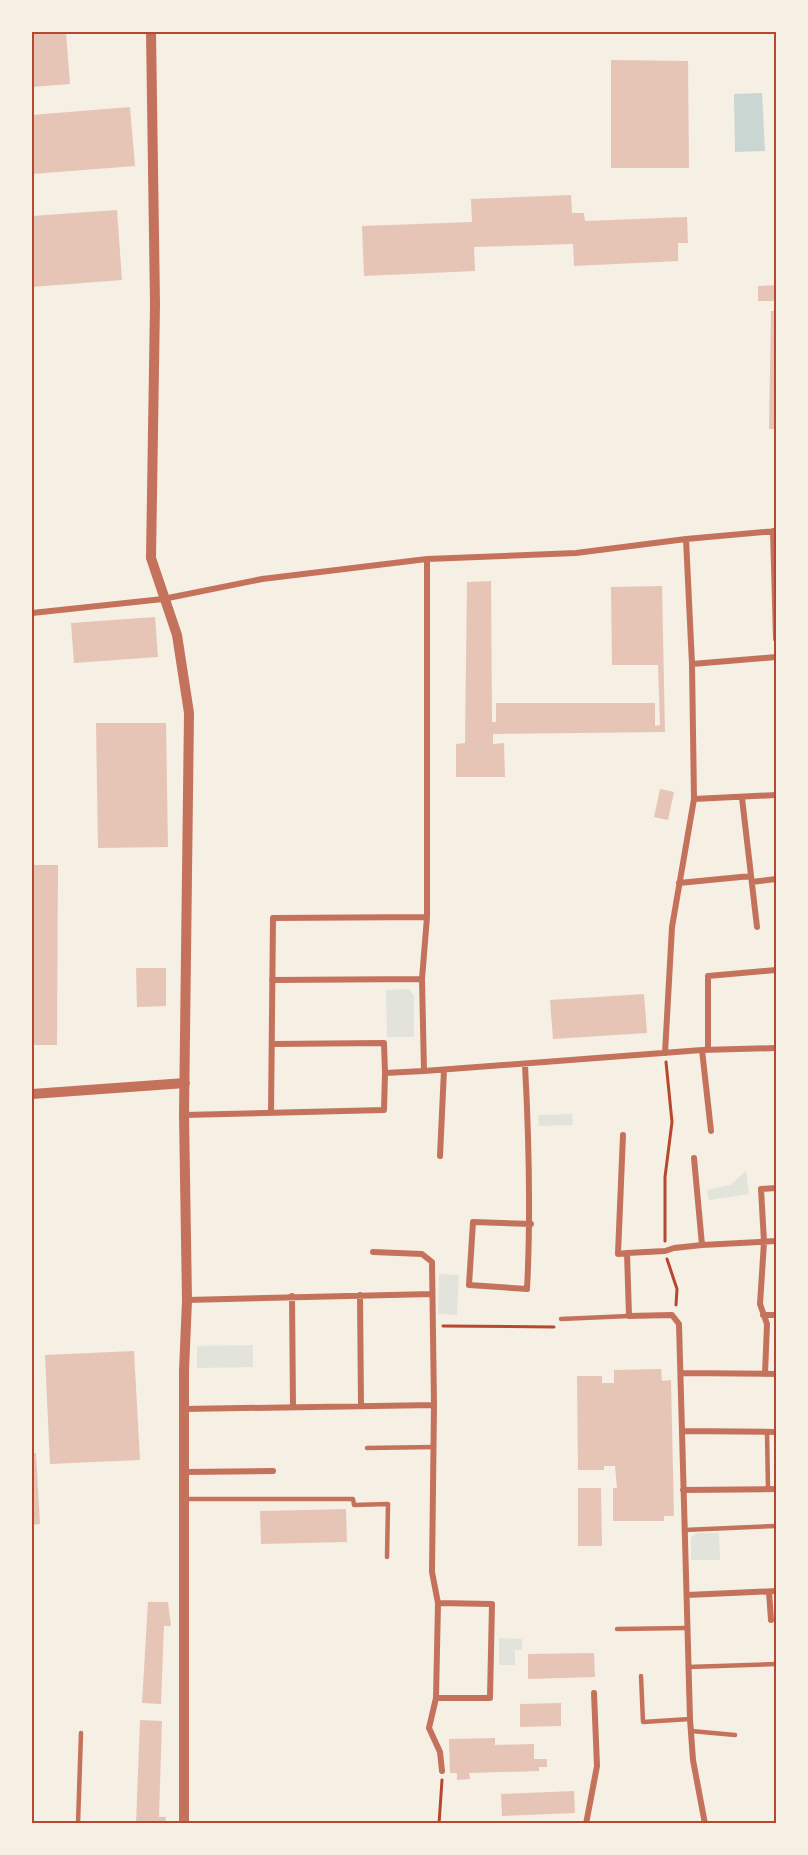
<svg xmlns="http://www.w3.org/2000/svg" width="808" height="1855" viewBox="0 0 808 1855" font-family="Signika,sans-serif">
<rect width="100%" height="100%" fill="#f6efe4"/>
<path fill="#e2e4dc" d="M 409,989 L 414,996 L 414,1037 L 387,1037 L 386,990 Z
M 572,1114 L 573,1125 L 539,1126 L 538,1115 Z
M 746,1171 L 749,1194 L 709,1200 L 707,1190 L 730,1185 Z
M 439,1274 L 459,1275 L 457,1315 L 438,1314 Z
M 253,1345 L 253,1367 L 197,1368 L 197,1346 Z
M 697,1533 L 719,1533 L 720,1560 L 691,1560 L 691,1537 Z
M 499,1638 L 522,1639 L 522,1650 L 515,1650 L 515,1665 L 499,1665 Z"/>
<path fill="#c9d6d2" d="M 762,93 L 765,151 L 735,152 L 734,94 Z"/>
<path fill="#e6c5b7" d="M 32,32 L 66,32 L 70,84 L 32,87 Z
M 611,60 L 688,61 L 689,168 L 611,168 Z
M 130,107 L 135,166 L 32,174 L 32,115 Z
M 571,195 L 572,213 L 584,213 L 585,221 L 687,217 L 688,243 L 678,243 L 678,261 L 574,266 L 573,244 L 474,247 L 475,271 L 364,276 L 362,226 L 472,222 L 471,199 Z
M 117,210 L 122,280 L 32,287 L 32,216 Z
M 776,285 L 776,301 L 758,301 L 758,286 Z
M 771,311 L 776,311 L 776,429 L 769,429 Z
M 491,581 L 492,722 L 496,722 L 496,703 L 655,703 L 655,726 L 660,725 L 658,665 L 612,665 L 611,587 L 662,586 L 665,732 L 493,734 L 493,744 L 504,743 L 505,777 L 456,777 L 456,744 L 465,743 L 467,582 Z
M 155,617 L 158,657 L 74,663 L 71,623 Z
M 96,723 L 166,723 L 168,847 L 98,848 Z
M 660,789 L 674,792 L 668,820 L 654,817 Z
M 32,865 L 58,865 L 57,1045 L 32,1045 Z
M 136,968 L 166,968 L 166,1006 L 137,1007 Z
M 644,994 L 647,1033 L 553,1039 L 550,1000 Z
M 134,1351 L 140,1460 L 50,1464 L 45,1355 Z
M 661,1369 L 662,1381 L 671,1380 L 674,1516 L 664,1516 L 664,1521 L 613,1521 L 613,1488 L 617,1488 L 615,1466 L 604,1466 L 604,1470 L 578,1470 L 577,1376 L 602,1376 L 602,1383 L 614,1383 L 614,1370 Z
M 32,1453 L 36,1453 L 40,1524 L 32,1525 Z
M 578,1488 L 601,1488 L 602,1546 L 578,1546 Z
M 346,1509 L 347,1542 L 261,1544 L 260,1511 Z
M 148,1602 L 168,1602 L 171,1626 L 164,1626 L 161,1704 L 142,1703 Z
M 594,1653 L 595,1677 L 528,1679 L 528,1654 Z
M 561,1703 L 561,1726 L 520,1727 L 520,1704 Z
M 140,1720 L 162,1721 L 159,1817 L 166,1817 L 165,1824 L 136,1824 Z
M 495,1738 L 495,1745 L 534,1744 L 534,1759 L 547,1759 L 547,1767 L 539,1767 L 539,1771 L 469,1773 L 470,1779 L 457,1780 L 457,1773 L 450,1773 L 449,1739 Z
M 574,1791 L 575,1813 L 502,1816 L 501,1794 Z"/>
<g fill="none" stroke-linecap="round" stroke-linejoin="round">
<path stroke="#b5482f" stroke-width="3" d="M 665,1241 L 665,1177 L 672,1122 L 666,1062
M 667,1259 L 677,1289 L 676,1305
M 443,1326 L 554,1327
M 439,1824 L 442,1780"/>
<path stroke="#c5725c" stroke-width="4.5" d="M 561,1319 L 629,1316
M 767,1432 L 768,1489
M 367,1448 L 434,1447
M 184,1499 L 353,1499 L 354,1505 L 388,1504 L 387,1557
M 684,1530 L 776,1526
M 617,1629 L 687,1628
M 688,1667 L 776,1664
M 641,1676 L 643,1722 L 690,1719
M 691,1731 L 735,1735
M 78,1824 L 81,1733"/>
<path stroke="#c5725c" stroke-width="6" d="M 773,531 L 776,639
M 427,559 L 427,917 L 422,979 L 424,1071 L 702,1050 L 776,1048
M 32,613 L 163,599 L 262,579 L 427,559 L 576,553 L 686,539 L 776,531
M 692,664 L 776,657
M 742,798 L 757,927
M 694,799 L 776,795
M 752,882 L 776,879
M 679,883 L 751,876
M 272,980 L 422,979
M 272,1044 L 384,1043 L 385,1073
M 708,1049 L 708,976 L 776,970
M 702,1050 L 711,1131
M 665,1053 L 672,927 L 694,799 L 692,664 L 686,539
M 525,1065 C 529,1140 531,1214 527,1289 L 469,1285 L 473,1222 L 531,1224
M 271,1113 L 273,918 L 427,917
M 184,1115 L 384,1110 L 385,1073 L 424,1071
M 623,1135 L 618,1254 L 627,1253 L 629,1316 L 672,1315 L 679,1324 L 690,1719 L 693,1760 L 705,1824
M 440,1156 L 444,1070
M 694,1158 L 702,1245
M 373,1252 L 422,1254 L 432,1262 L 434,1405 L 432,1572 L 438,1603 L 436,1698 L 429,1728 L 440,1752 L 442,1771
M 627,1253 L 665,1251 L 674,1248 L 702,1245 L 776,1241
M 360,1295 L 361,1405
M 292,1296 L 293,1407
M 187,1300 L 432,1294
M 763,1315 L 776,1315
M 682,1373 L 776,1374
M 765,1374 L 767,1324 L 760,1304 L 764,1242 L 761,1189 L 776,1188
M 184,1409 L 434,1405
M 682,1431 L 776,1432
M 184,1472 L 273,1471
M 683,1490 L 776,1489
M 769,1592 L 771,1620
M 687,1595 L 776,1591
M 436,1698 L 490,1698 L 492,1604 L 438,1603
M 586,1824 L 597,1766 L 594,1693"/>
<path stroke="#c5725c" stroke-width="10" d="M 151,32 L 155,304 L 151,558 L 177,635 L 189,713 L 184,1115 L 187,1300 L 184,1371 L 184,1824
M 32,1094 L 185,1083"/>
</g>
<rect width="808" height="1855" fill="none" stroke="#f6efe4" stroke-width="66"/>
<rect x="33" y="33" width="742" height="1789" fill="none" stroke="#b5482f" stroke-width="2"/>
</svg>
